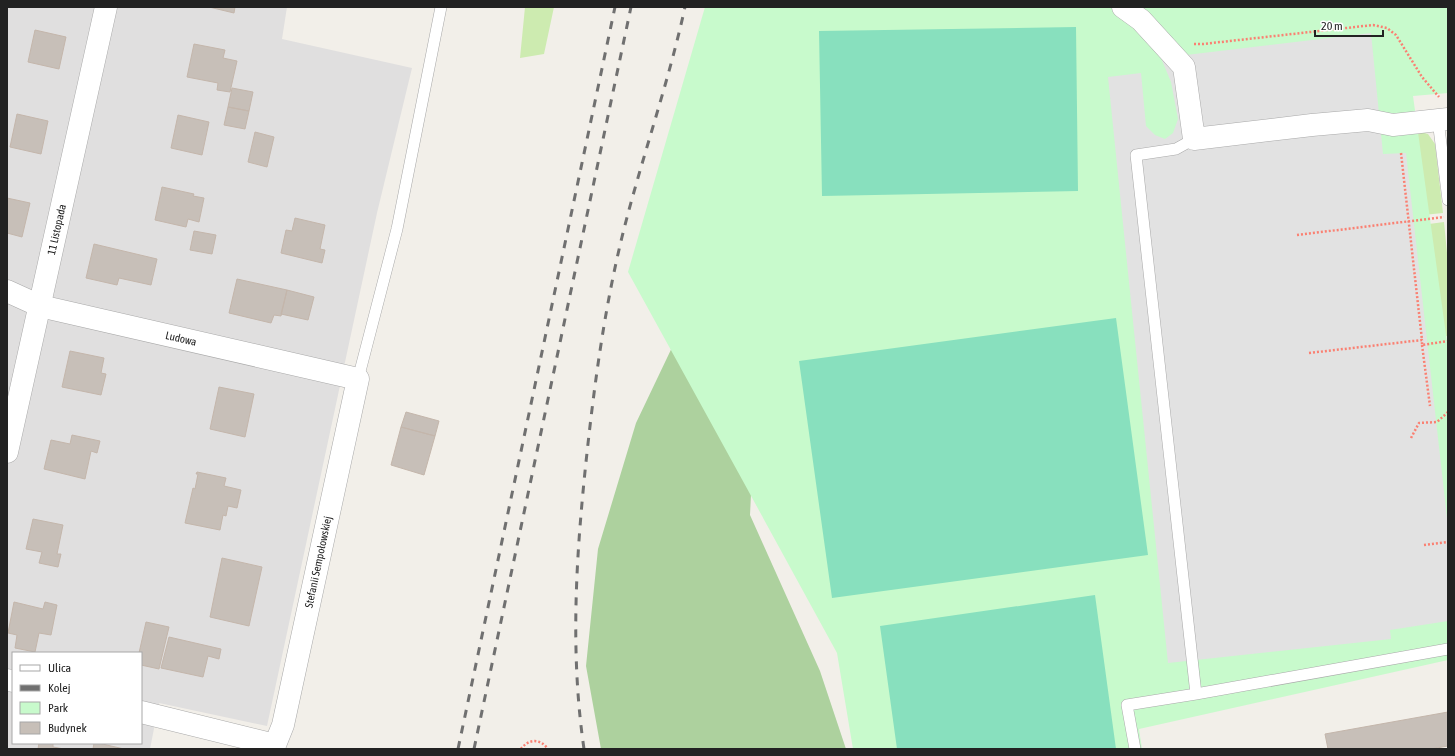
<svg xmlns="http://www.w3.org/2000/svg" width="1455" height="756" viewBox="0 0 1455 756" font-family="'Asap Condensed',sans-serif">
<rect width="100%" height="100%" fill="#f2efe9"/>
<path fill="#e0dfdf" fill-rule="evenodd" d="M 7,7 L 287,7 L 282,39 L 412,68 L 377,213 L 267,726 L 159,703 L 150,749 L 7,749 ZM 13,653 L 141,653 L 141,743 L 13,743 Z"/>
<path fill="#cdebb0" d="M 525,7 L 554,7 L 544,54 L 520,58 Z
M 1421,132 L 1428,134 L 1435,144 L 1443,213 L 1413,216 L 1381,145 Z
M 1444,222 L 1448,263 L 1448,336 L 1427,338 L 1414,226 Z"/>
<path fill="#add19e" d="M 677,337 L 753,454 L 750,515 L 820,671 L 846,749 L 601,749 L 586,666 L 598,549 L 636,423 Z"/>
<path fill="#c8facc" d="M 705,7 L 1448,7 L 1448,93 L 1413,96 L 1448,349 L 1448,660 L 1139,729 L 1142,749 L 853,749 L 837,653 L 744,483 L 628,272 Z"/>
<path fill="#88e0be" d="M 1076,27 L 1078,191 L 822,196 L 819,31 Z
M 1116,318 L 1148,555 L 832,598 L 799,361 Z
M 1095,595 L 1116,749 L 897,749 L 880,626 Z"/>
<path fill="#e2e2e2" d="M 1371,33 L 1383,154 L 1406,153 L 1448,527 L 1448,621 L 1390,630 L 1391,639 L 1168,663 L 1108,77 L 1141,73 L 1146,126 L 1155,135 L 1165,139 L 1173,133 L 1178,119 L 1171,82 L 1161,58 Z"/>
<path fill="#c7bfb8" stroke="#c4b6ab" d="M 209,7 L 235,7 L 234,13 Z
M 35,30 L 66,37 L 59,69 L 28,62 Z
M 194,44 L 225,50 L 223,58 L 237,61 L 230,92 L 217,90 L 218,83 L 187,77 Z
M 232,88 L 253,92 L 249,111 L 228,107 Z
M 228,107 L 249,111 L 245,129 L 224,125 Z
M 17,114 L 48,121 L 41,154 L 10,147 Z
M 178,115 L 209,122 L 202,155 L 171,148 Z
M 255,132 L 274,137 L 267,167 L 248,162 Z
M 162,187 L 194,194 L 193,196 L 204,198 L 199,222 L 188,219 L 186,227 L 155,220 Z
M 7,198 L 30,203 L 22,237 L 7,233 Z
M 295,218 L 325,225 L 320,249 L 325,250 L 322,263 L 281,253 L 286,230 L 292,231 Z
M 194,231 L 216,235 L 212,254 L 190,250 Z
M 94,244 L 157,259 L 151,285 L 119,278 L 117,285 L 86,278 Z
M 237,279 L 287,290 L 281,316 L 274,315 L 271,323 L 229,313 Z
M 287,290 L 314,297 L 308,320 L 281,314 Z
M 70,351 L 104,358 L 101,373 L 106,374 L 101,395 L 62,387 Z
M 219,387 L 254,394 L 245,437 L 210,429 Z
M 406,412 L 439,421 L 435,436 L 401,427 Z
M 401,427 L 435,436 L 424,475 L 391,465 Z
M 72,435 L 100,441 L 97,453 L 91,451 L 85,479 L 44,469 L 51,440 L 70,444 Z
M 197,472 L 226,478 L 224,486 L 241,490 L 237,508 L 228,506 L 226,516 L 223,515 L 220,530 L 185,523 L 193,488 L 195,489 L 198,474 L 196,474 Z
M 33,519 L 63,525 L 57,554 L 61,554 L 58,567 L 39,563 L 42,552 L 26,549 Z
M 222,558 L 262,567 L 249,626 L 210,617 Z
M 14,602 L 43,609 L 45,602 L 57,605 L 51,635 L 39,633 L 35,652 L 15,648 L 17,635 L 8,633 Z
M 146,622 L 169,627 L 159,669 L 141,665 L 141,653 L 139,653 Z
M 169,637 L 221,649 L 219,659 L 208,656 L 203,677 L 161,668 Z
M 1448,712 L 1448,746 L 1431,749 L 1328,749 L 1325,734 Z
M 39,743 L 53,743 L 53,747 L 64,749 L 38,749 Z
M 94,743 L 98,743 L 124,749 L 93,749 Z"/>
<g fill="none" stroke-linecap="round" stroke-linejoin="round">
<g stroke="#a9a9a9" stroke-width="12">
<path id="service" d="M 1438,120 L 1448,200
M 1194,139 L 1176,149 L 1136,155 L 1196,694
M 358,379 L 397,229 L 441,7
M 1135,749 L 1127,705 L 1196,694 L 1448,649"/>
</g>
<g stroke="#a9a9a9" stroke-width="23">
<g id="minor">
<path d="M 1123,7 L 1141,20 L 1184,67 L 1194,139 L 1312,125 L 1368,120 L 1393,125 L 1448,119"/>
<path id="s1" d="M 7,291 L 40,306 L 358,379 L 283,725 L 275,745 L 141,712"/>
<path id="s2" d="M 7,452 L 106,7"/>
<path d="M 7,680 L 13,681"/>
</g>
</g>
<path stroke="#fa8072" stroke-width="2.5" stroke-dasharray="2 2" stroke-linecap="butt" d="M 1194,44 L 1203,44 L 1373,25 L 1387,28 L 1396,35 L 1422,77 L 1439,97
M 1401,153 L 1422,340
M 1297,235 L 1444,217
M 1422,345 L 1430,406
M 1309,353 L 1422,340 L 1422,345 L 1448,341
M 1411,438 L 1419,423 L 1437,422 L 1448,412
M 1424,545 L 1448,542
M 521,749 C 529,738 541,739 548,749"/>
<use href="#service" stroke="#fff" stroke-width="11"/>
<use href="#minor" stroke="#fff" stroke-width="22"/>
<path stroke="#707070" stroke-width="3" stroke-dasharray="8 8" stroke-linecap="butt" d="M 458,749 L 615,7
M 474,749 L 631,7
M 584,749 C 570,653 576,557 586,462 C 594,387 604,311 622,237 C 641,160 668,85 685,7"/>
</g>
<g text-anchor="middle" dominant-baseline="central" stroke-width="3.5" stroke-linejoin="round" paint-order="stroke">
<g font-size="11" fill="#222" stroke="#fff">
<text stroke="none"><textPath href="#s2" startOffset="228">11 Listopada</textPath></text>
<text stroke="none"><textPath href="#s1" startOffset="181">Ludowa</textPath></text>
<text transform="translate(318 562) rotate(-78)">Stefanii Sempołowskiej</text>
</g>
</g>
<rect width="1455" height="756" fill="none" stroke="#222222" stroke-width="16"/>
<rect x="12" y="652" width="130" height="92" fill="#ffffff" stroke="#a7a7a7"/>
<rect x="20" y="665" width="20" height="6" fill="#ffffff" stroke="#a7a7a7"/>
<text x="48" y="672" font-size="12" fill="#222222">Ulica</text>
<rect x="20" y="685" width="20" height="6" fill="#707070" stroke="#a7a7a7"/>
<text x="48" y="692" font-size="12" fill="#222222">Kolej</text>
<rect x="20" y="702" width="20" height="12" fill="#c8facc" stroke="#a7a7a7"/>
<text x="48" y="712" font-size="12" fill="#222222">Park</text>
<rect x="20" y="722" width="20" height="12" fill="#c7bfb8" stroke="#a7a7a7"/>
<text x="48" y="732" font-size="12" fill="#222222">Budynek</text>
<path d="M1315 30v6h68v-6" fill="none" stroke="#222222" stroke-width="2"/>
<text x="1321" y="30" font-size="12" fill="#222222" stroke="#ffffff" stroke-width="3" paint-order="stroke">20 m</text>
</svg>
